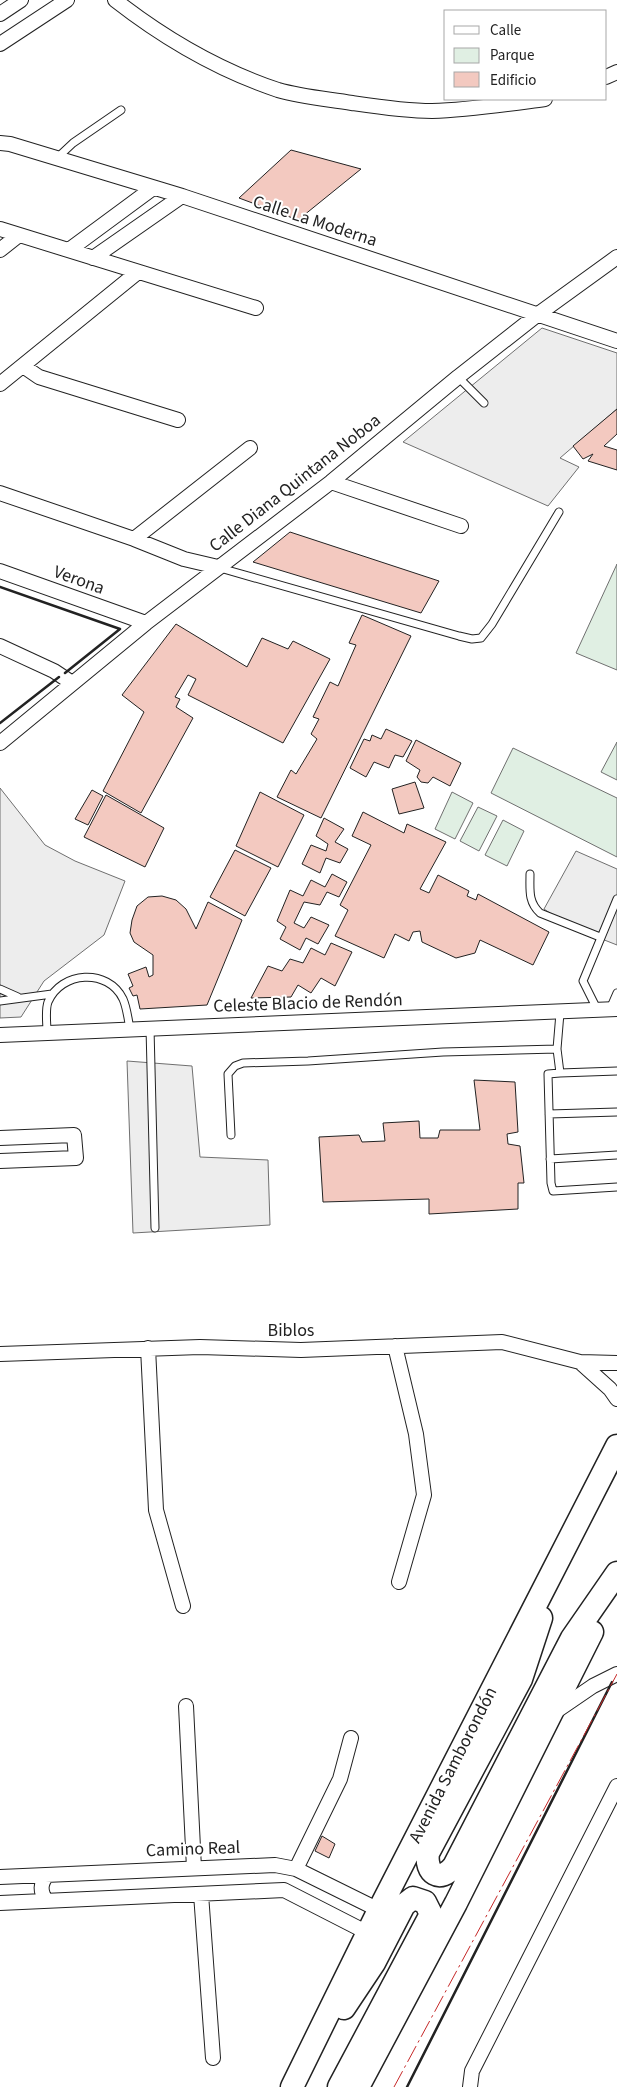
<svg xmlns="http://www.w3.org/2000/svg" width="617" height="2087" viewBox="0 0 617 2087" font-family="'Source Sans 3',sans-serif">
<rect width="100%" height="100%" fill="#fff"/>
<path fill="#e0efe3" stroke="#6f6f6f" d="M 617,564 L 617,670 L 576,653 Z
M 617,742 L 617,780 L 601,772 Z
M 513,748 L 617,798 L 617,857 L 491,793 Z
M 452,792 L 473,803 L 455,839 L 435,829 Z
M 478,807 L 497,816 L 479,851 L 460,841 Z
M 503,820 L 524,831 L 507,866 L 485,855 Z"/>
<path fill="#ededed" stroke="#6f6f6f" d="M 542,328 L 617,353 L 617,409 L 560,458 L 579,467 L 548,506 L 403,442 Z
M 0,788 L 45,845 L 75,861 L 125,881 L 104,935 L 44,981 L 21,1017 L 0,1018 Z
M 576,851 L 617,869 L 617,945 L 569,926 L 544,909 Z
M 127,1061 L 192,1066 L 200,1157 L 268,1160 L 270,1225 L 133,1233 Z"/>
<path fill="#f3c9c0" stroke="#222" d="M 291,150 L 361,169 L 298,220 L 239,198 Z
M 617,409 L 617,434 L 604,446 L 617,450 L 617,470 L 588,461 L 593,454 L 583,459 L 573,446 Z
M 290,532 L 439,581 L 421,613 L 253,562 Z
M 362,615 L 411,636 L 321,818 L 277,797 L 291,770 L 296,774 L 317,739 L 311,734 L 319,719 L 313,717 L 330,682 L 338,686 L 356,645 L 349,643 Z
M 176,624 L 247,667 L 262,638 L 288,649 L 293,641 L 330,659 L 283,743 L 188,695 L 196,679 L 188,675 L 175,697 L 180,699 L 176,707 L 193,718 L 141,813 L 103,791 L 144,712 L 122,695 Z
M 386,729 L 412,741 L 403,757 L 395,755 L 389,768 L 374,762 L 366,777 L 350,768 L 364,739 L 370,741 L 372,735 L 381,739 Z
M 416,740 L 461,763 L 450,786 L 433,777 L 428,783 L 421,782 L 417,777 L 420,770 L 406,761 Z
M 415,782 L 424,808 L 399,814 L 392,789 Z
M 92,790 L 103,796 L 88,825 L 75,819 Z
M 260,792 L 304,815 L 278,867 L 236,846 Z
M 106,795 L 164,828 L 145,867 L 84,837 Z
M 363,812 L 404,833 L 407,824 L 446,842 L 420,889 L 429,893 L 438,875 L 469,891 L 467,896 L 476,900 L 478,894 L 549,932 L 533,965 L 480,940 L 475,953 L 456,958 L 422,942 L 420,931 L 413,932 L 409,941 L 395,934 L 384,958 L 335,936 L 348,910 L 340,905 L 371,845 L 352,836 Z
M 324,818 L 344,829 L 335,842 L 348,849 L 340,863 L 326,858 L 320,873 L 302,864 L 311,845 L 326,851 L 328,844 L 316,836 Z
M 235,850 L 271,868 L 245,916 L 210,897 Z
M 332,874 L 347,882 L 339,897 L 327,892 L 320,905 L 304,902 L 294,923 L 304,928 L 311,917 L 329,925 L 318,944 L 306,938 L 300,950 L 280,939 L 286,927 L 277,921 L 290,890 L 303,896 L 311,880 L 325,887 Z
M 162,896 L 176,900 L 186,909 L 196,929 L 208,902 L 242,920 L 207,1005 L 140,1009 L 137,995 L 133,996 L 129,988 L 133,986 L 128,974 L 146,967 L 149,977 L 153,975 L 153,955 L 134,942 L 130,933 L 132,920 L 137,906 L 148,897 Z
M 331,943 L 352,952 L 335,986 L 321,978 L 311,993 L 298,985 L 291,997 L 251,998 L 268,966 L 282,971 L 290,959 L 303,963 L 311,948 L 325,955 Z
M 474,1080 L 515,1082 L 518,1132 L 507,1134 L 508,1144 L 520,1146 L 524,1183 L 518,1183 L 518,1209 L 429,1214 L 429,1199 L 323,1202 L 319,1137 L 359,1135 L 362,1142 L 385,1141 L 383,1123 L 419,1121 L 420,1138 L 438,1138 L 440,1130 L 480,1130 Z
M 322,1836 L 335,1844 L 329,1858 L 315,1851 Z"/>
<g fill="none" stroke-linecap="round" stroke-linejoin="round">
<g stroke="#222" stroke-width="9">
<path id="service" d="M 57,158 L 73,143 L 121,110
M 458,377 L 484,403
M 220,568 L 459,636 L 472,639 L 481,638 L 492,624 L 559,512
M 530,874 C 530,890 528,902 540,913 L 600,937
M 0,989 L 18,997
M 0,1001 L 52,994
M 597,1009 L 583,981 L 617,899
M 610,1009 L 617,993
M 560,1013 L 557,1049 L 560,1073 L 617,1071
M 150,1028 L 155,1228
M 47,1032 C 47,1023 45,1010 48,1002 C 61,971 108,968 123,999 C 127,1008 128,1019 130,1029
M 560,1073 L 548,1074 L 551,1183 L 553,1191 L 617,1187
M 549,1114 L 617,1112
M 231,1135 L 228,1074 L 235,1066 L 243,1063 L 308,1061 L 443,1052 L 557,1049
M 550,1159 L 617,1155"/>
</g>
<g stroke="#222" stroke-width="16">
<path id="minor" d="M 115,0 C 165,39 218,70 278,90 C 302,97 328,99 352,103 C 379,107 405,111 432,111 C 470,110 508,104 545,99
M 0,14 L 21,0
M 0,44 L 67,0
M 606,77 L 617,72
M 0,143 L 10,144 L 182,196 L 617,341
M 0,229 L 256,308
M 0,250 L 19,235
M 69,250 L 153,188
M 93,258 L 182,196
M 23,366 L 39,377 L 178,420
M 0,384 L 138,272
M 331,482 L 461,526
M 0,493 L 134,539 L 184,559 L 218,567
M 134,539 L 250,448
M 0,571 L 146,623
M 0,646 L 54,671 L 72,683
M 0,743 L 146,623 L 331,482 L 458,377 L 537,315 L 617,257
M 0,1035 L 617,1009
M 0,1138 L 74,1135 L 76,1158 L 0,1161
M 395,1346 L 416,1434 L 424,1495 L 399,1582
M 148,1348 L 156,1510 L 183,1606
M 0,1354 L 200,1347 L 301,1350 L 502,1342 L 580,1362
M 617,1363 L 580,1362 L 610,1389 L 617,1399
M 186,1706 L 194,1868
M 555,1712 L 593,1686 L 617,1674
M 296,1869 L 340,1779 L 351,1738
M 0,1877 L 275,1865 L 296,1869 L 379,1910
M 201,1894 L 213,2058
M 46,1901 C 40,1891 40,1884 47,1875
M 0,1903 L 284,1890 L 368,1933
M 470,2087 L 472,2071 L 617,1786"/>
</g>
<g stroke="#222" stroke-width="25">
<path id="trunk" d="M 541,1618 L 521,1679 L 428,1853 C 425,1873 440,1884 454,1866 L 572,1638 L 617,1573
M 292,2087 L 379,1910 L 617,1446
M 339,2087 L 429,1918 L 430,1912 L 425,1902 L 413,1898 L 404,1905 L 374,1963 L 344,2008
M 358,2087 L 456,1903 L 592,1632"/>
</g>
<use href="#service" stroke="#fff" stroke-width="7"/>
<use href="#minor" stroke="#fff" stroke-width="14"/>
<use href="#trunk" stroke="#fff" stroke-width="22"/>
<path stroke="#222" stroke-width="2.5" d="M 0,587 L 120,629 L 65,673
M 0,723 L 59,677
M 407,2087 L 612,1682"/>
<path stroke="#c62828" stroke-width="1" stroke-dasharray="18 4 2.5 4" stroke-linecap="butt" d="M 394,2087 L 617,1674"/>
</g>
<g text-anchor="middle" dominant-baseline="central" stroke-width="4" stroke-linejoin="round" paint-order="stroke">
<g font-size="18" fill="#222" stroke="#fff">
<text transform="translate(315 221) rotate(18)">Calle La Moderna</text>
<text transform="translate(295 483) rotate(-38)">Calle Diana Quintana Noboa</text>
<text transform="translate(79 580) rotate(20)">Verona</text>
<text transform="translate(308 1003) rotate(-2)">Celeste Blacio de Rendón</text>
<text x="291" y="1330">Biblos</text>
<text transform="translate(453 1765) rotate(-63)">Avenida Samborondón</text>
<text transform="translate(193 1849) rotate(-2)">Camino Real</text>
</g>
</g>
<rect x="444" y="10" width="162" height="90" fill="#ffffff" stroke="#a7a7a7"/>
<rect x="454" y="26" width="25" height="8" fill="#ffffff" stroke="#a7a7a7"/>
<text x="490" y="35" font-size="15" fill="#222222">Calle</text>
<rect x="454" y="48" width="25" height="15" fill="#e0efe3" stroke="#a7a7a7"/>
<text x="490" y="60" font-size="15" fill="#222222">Parque</text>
<rect x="454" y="72" width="25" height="15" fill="#f3c9c0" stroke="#a7a7a7"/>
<text x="490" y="85" font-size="15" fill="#222222">Edificio</text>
</svg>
